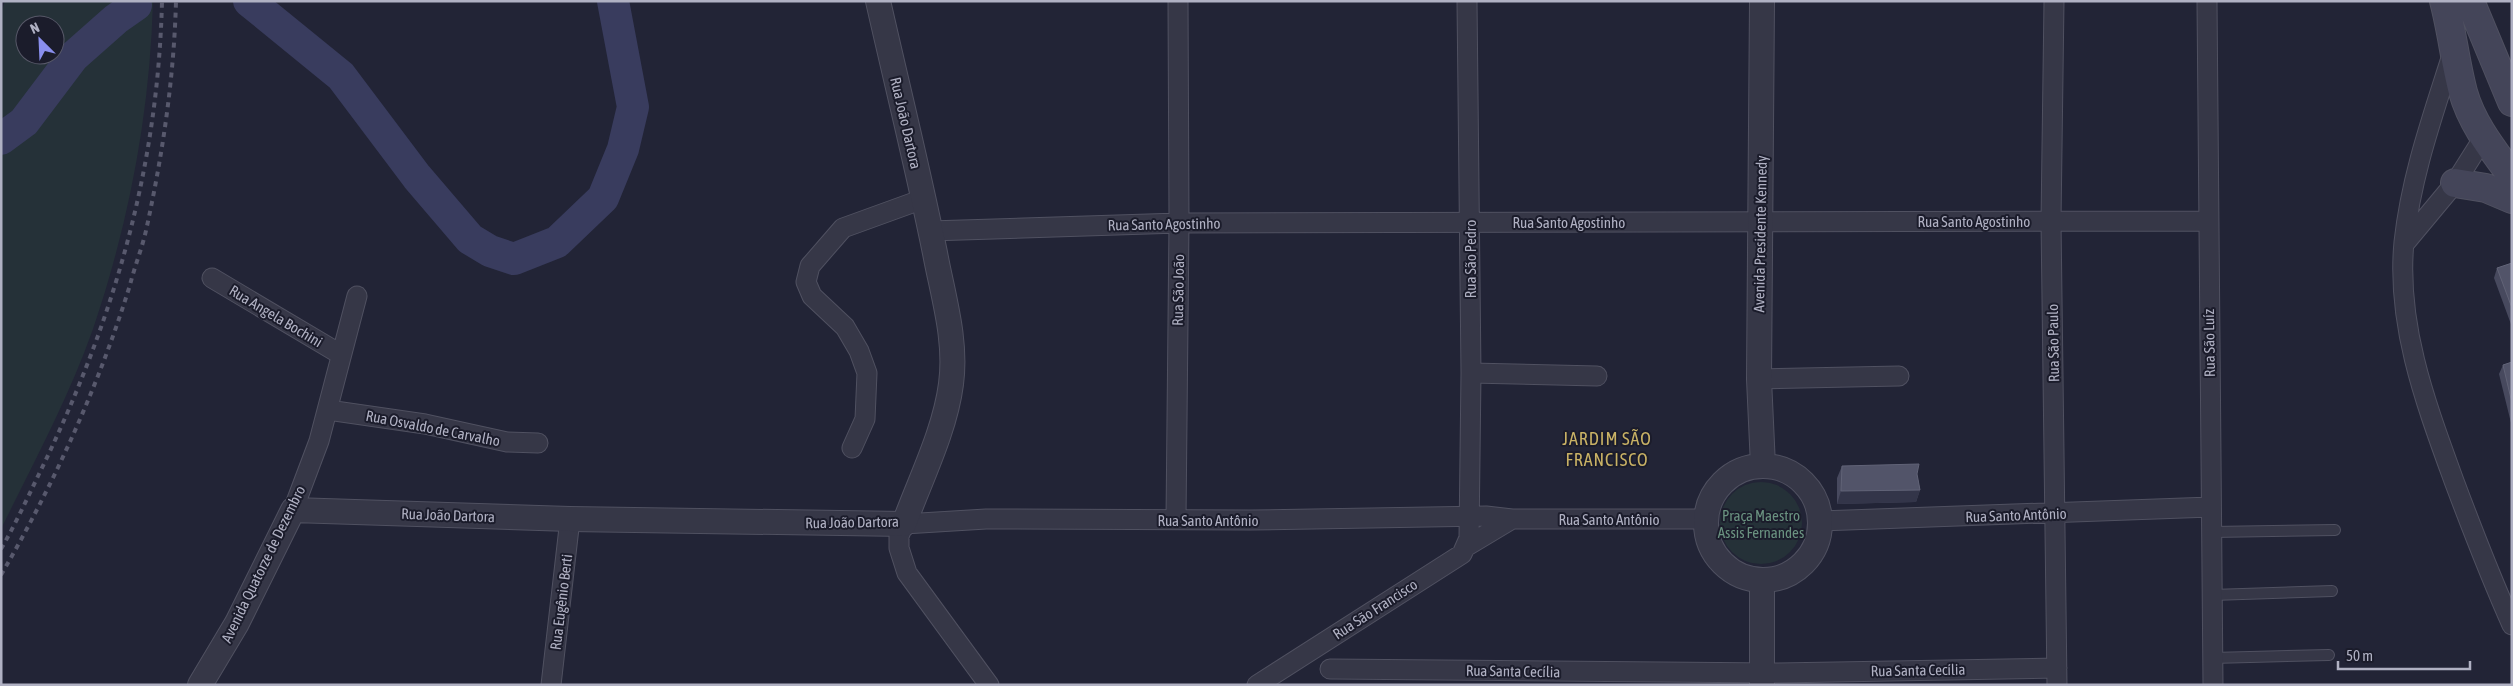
<svg xmlns="http://www.w3.org/2000/svg" width="2513" height="686" viewBox="0 0 2513 686" font-family="'Asap Condensed',sans-serif">
<rect width="100%" height="100%" fill="#222436"/>
<path fill="#253138" fill-rule="evenodd" d="M 5,1 L 153,1 C 150,113 129,223 93,329 C 69,397 33,464 1,529 L 1,13 ZM 25,25 L 55,25 L 55,55 L 25,55 Z
M1720 523a41 41 0 1 1 82 0a41 41 0 1 1-82 0Z"/>
<g fill="none" stroke-linecap="round" stroke-linejoin="round">
<path stroke="#393c5e" stroke-width="32" d="M 249,1 L 341,76 L 417,177 L 470,239 L 490,251 L 514,259 L 557,242 L 603,198 L 623,149 L 633,107 L 613,1
M 1,139 L 24,122 L 73,57 L 116,19 L 136,5"/>
<g stroke="#505161" stroke-width="12">
<path id="service" d="M 2212,532 L 2335,530
M 2212,595 L 2332,591
M 2212,658 L 2329,655"/>
</g>
<g stroke="#505161" stroke-width="21">
<path id="minor" d="M 2054,1 L 2051,221 L 2057,685
M 2207,1 L 2213,685
M 2453,52 C 2433,115 2411,176 2404,242 C 2396,325 2426,404 2454,481 C 2472,529 2491,578 2512,625
M 930,231 L 1179,223 L 2207,221
M 2405,243 L 2455,183 L 2484,137
M 212,278 L 340,354
M 1471,373 L 1597,376
M 1759,379 L 1899,376
M 328,410 L 425,424 L 507,442 L 538,443
M 852,448 L 865,419 L 867,373 L 859,351 L 845,327 L 812,296 L 806,282 L 810,266 L 843,228 L 923,199
M 293,510 L 319,441 L 357,296
M 1176,519 L 1179,223 L 1178,1
M 1820,521 L 2211,507
M 1467,546 L 1512,519
M 1330,669 L 1773,673 L 2057,668
M 551,685 L 570,519
M 989,685 L 907,573 L 899,548 L 899,536 L 904,524 L 986,519 L 1250,520 L 1486,516 L 1512,519 L 1705,519
M 1257,685 L 1462,554 L 1469,538 L 1471,373 L 1467,1"/>
</g>
<g stroke="#505161" stroke-width="26">
<path id="tertiary" d="M 1762,1 L 1759,379 L 1763,466
M1706 523a57 57 0 1 1 114 0a57 57 0 1 1-114 0Z
M 200,685 L 237,623 L 293,510 L 570,519 L 904,524 C 920,480 945,431 951,384 C 957,340 943,296 935,253 C 918,169 897,85 878,1
M 1762,685 L 1762,580"/>
</g>
<g stroke="#505161" stroke-width="30">
<path id="secondary" d="M 2444,1 C 2452,31 2455,62 2463,92 C 2472,124 2493,150 2512,176
M 2470,1 L 2512,102
M 2455,183 L 2486,188 L 2512,199"/>
</g>
<use href="#service" stroke="#363747" stroke-width="10"/>
<use href="#minor" stroke="#363747" stroke-width="19"/>
<use href="#tertiary" stroke="#363747" stroke-width="24"/>
<use href="#secondary" stroke="#444559" stroke-width="28"/>
<path stroke="#58596d" stroke-width="4" stroke-dasharray="5 5" stroke-linecap="butt" d="M 1,549 C 15,525 27,499 39,474 C 113,323 158,170 162,1
M 1,575 C 54,484 99,385 130,285 C 135,265 143,246 147,226 C 163,152 174,77 176,1"/>
</g>
<path fill="#47495e" d="M 2512,263 L 2512,327 L 2494,278 L 2497,268 Z
M 2512,362 L 2512,427 L 2499,374 L 2503,365 Z
M 1842,466 L 1917,474 L 1920,490 L 1916,502 L 1837,504 L 1837,478 Z"/>
<path fill="#333549" d="M 1920,490 L 1916,502 L 1837,504 L 1841,491 Z"/>
<path fill="#525469" stroke="#616377" d="M 2512,263 L 2512,308 L 2497,268 Z
M 2512,362 L 2512,403 L 2503,365 Z
M 1919,464 L 1917,474 L 1920,490 L 1841,491 L 1842,466 Z"/>
<g text-anchor="middle" dominant-baseline="central" stroke-width="4" stroke-linejoin="round" paint-order="stroke">
<g font-size="15" fill="#b0b1c3" stroke="#1b1c2b">
<text transform="translate(906 123) rotate(77)">Rua João Dartora</text>
<text x="1974" y="221">Rua Santo Agostinho</text>
<text x="1569" y="222">Rua Santo Agostinho</text>
<text transform="translate(1164 224) rotate(-1)">Rua Santo Agostinho</text>
<text transform="translate(1760 234) rotate(-89)">Avenida Presidente Kennedy</text>
<text transform="translate(1470 259) rotate(-90)">Rua São Pedro</text>
<text transform="translate(1178 290) rotate(-89)">Rua São João</text>
<text transform="translate(276 316) rotate(31)">Rua Angela Bochini</text>
<text transform="translate(2053 343) rotate(-91)">Rua São Paulo</text>
<text transform="translate(2209 343) rotate(-91)">Rua São Luíz</text>
<text transform="translate(433 428) rotate(11)">Rua Osvaldo de Carvalho</text>
<text transform="translate(448 515) rotate(2)">Rua João Dartora</text>
<text transform="translate(2016 515) rotate(-2)">Rua Santo Antônio</text>
<text x="1609" y="519">Rua Santo Antônio</text>
<text x="1208" y="520">Rua Santo Antônio</text>
<text transform="translate(852 522) rotate(-1)">Rua João Dartora</text>
<text transform="translate(263 564) rotate(-64)">Avenida Quatorze de Dezembro</text>
<text transform="translate(561 602) rotate(-83)">Rua Eugênio Berti</text>
<text transform="translate(1375 609) rotate(-33)">Rua São Francisco</text>
<text transform="translate(1918 670) rotate(-1)">Rua Santa Cecília</text>
<text transform="translate(1513 671) rotate(1)">Rua Santa Cecília</text>
</g>
<g font-size="15" fill="#6a9280" stroke="#1b1c2b">
<text x="1761" y="515">Praça Maestro<tspan x="1761" dy="17">Assis Fernandes</tspan></text>
</g>
<g font-size="18" letter-spacing="1" fill="#c9b265" stroke="#1b1c2b">
<text x="1607" y="438">JARDIM SÃO<tspan x="1607" dy="21">FRANCISCO</tspan></text>
</g>
</g>
<rect width="2513" height="686" fill="none" stroke="#b0b1c3" stroke-width="5"/>
<g transform="translate(40 40) rotate(336)"><circle r="24" fill="#1b1c2b" stroke="#575868"/>
<path d="M0-4L9 19L0 12L-9 19Z" fill="#8a8fee"/>
<text y="-8" font-size="14" font-weight="bold" text-anchor="middle" fill="#b0b1c3">N</text>
</g>
<path d="M2338 661v8h132v-8" fill="none" stroke="#b0b1c3" stroke-width="2.5"/>
<text x="2346" y="661" font-size="15" fill="#b0b1c3" stroke="#1b1c2b" stroke-width="4" paint-order="stroke">50 m</text>
</svg>
